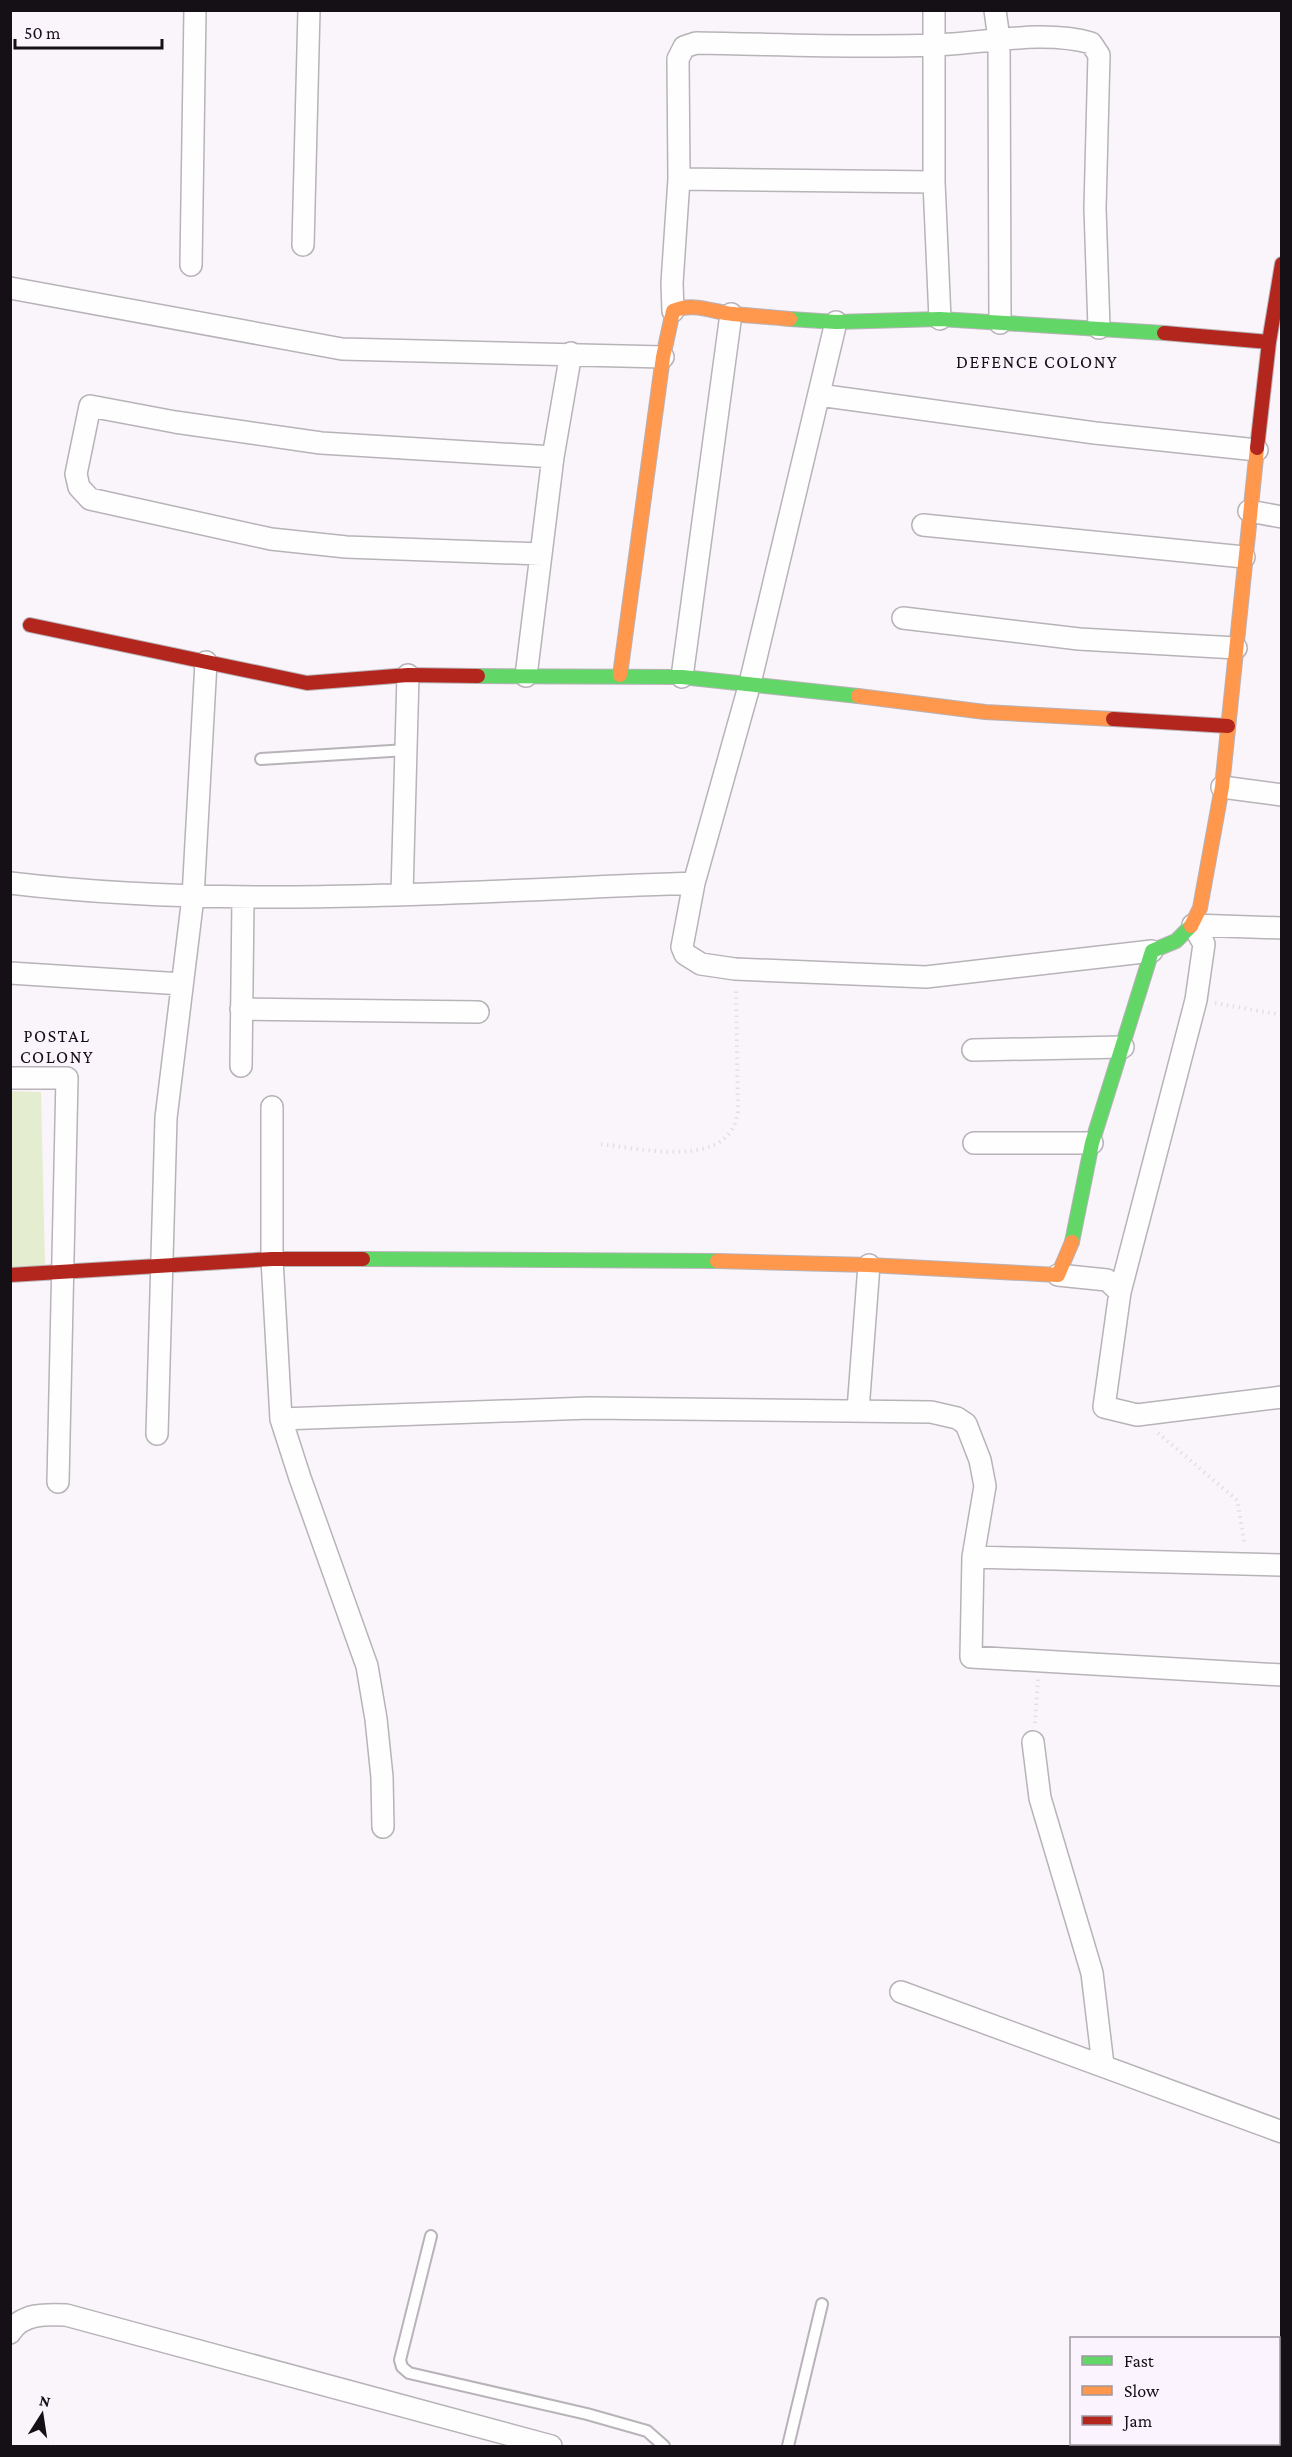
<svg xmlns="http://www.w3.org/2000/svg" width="1292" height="2457" viewBox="0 0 1292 2457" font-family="'Crimson Pro',serif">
<rect width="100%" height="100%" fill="#faf5fb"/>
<path fill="#e5edd0" d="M 11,1091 L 41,1092 L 45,1266 L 11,1267 Z"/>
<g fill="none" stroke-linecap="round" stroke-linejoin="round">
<g stroke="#b7b3b8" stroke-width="14">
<path id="lane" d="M 261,759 L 407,750
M 431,2236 L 400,2360 L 402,2367 L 409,2373 L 587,2414 L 647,2431 L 664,2446
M 788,2446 L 822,2304"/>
</g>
<g stroke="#b7b3b8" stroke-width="24">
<path id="street" d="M 934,10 L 934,182 L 940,319
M 995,10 L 999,39 L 1000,323
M 679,179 L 934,182
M 303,245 L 309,10
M 191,265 L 195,10
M 10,288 L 342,349 L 663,357
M 673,311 L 672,283 L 679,179 L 678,59 L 684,47 L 696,43 C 774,44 854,48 933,45 C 983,44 1041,29 1091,43 L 1099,55 L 1095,208 L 1099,328
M 836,322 L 750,683 L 694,883 L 682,947 L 685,954 L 701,964 L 735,969 L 926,977 L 1152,951
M 819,395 L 1095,433 L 1257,450
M 1249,511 L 1282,517
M 923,525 L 1244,557
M 541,554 L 346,547 L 271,539 L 90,499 L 79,487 L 76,474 L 90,406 L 175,422 L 321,443 L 553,457
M 903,618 L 1079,639 L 1236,648
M 526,676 L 553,457 L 571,353
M 682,677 L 731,314
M 1222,787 L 1282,795
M 10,883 C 237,910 467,891 694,883
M 402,894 L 408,675
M 1193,925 L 1282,928
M 10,973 L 182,984
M 241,1009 L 478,1012
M 973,1050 L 1123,1047
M 241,1066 L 243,899
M 10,1078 L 67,1078 L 58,1482
M 272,1107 L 272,1259 L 281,1419 L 300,1478 L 367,1666 L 376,1719 L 382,1777 L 383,1827
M 974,1143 L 1092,1143
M 1058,1275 L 1107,1280 L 1120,1292 L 1104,1407 L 1137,1415 L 1282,1397
M 1120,1292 L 1196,1000 L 1204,944 L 1193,925
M 858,1410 L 869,1265
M 281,1419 L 589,1408 L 931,1412 L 957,1418 L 966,1424 L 980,1460 L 985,1486 L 973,1557 L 1282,1565
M 157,1434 L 166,1118 L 193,897 L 206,662
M 973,1557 L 971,1657 L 1282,1675
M 1033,1742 L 1040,1798 L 1092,1973 L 1103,2065
M 901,1992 L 1282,2132
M 10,2333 C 21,2313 47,2314 66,2315 L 551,2446"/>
</g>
<g stroke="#b7b3b8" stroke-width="16">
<path id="fast" d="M 790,319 L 836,322 L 940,319 L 1164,333
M 478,676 L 682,677 L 858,696
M 1072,1242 L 1092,1143 L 1152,951 L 1176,941 L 1191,926
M 363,1259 L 717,1261"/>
</g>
<g stroke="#b7b3b8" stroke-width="16">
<path id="slow" d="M 620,675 L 663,357 L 673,311 C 693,302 713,312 733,314 C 752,316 771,317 790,319
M 858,696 L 985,712 L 1113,719
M 1191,926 L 1200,908 L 1222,787 L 1257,448
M 717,1261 L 869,1265 L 1058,1275 L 1072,1242"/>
</g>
<g stroke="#b7b3b8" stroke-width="16">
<path id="jam" d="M 1164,333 L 1269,342
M 1257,448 L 1269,342 L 1282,264
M 30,625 L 307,683 L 408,675 L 478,676
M 1113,719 L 1228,726
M 10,1275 L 272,1259 L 363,1259"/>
</g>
<path stroke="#e2e1e2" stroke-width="4" stroke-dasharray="1.5 4.5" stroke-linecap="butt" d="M 1215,1003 L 1282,1015
M 601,1144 C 635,1148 708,1165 731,1131 C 735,1126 736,1119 738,1113 L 736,988
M 1158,1433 L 1237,1500 L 1245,1545
M 1035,1723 L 1038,1679"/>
<use href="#lane" stroke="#fefefe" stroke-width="10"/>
<use href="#street" stroke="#fefefe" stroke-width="21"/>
<use href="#fast" stroke="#63d668" stroke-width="14"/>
<use href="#slow" stroke="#ff974d" stroke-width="14"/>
<use href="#jam" stroke="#b3261e" stroke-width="14"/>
</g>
<g text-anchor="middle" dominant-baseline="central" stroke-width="4.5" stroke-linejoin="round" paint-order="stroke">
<g font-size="18" letter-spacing="1.5" fill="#151016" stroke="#fbf3fd">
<text x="1037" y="362">DEFENCE COLONY</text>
<text x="57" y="1036">POSTAL<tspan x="57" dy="21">COLONY</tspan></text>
</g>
</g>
<rect width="1292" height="2457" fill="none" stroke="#151016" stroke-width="24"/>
<rect x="1070" y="2337" width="210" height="108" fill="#fbf3fd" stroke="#9f98a1" stroke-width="1.5"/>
<rect x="1082" y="2356" width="30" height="9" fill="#63d668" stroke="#9f98a1" stroke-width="1.5"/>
<text x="1124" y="2367" font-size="18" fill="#151016">Fast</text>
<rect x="1082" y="2386" width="30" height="9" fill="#ff974d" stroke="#9f98a1" stroke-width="1.5"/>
<text x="1124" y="2397" font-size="18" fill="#151016">Slow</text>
<rect x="1082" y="2416" width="30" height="9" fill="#b3261e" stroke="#9f98a1" stroke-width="1.5"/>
<text x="1124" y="2427" font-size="18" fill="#151016">Jam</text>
<g transform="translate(42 2415) rotate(12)" stroke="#fbf3fd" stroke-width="4.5" paint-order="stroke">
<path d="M0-4.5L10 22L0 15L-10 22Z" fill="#151016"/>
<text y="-9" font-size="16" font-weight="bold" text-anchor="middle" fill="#151016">N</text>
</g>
<path d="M15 39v9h147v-9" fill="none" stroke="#151016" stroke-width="3"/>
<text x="24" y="39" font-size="18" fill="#151016" stroke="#fbf3fd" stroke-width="4.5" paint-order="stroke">50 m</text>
</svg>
